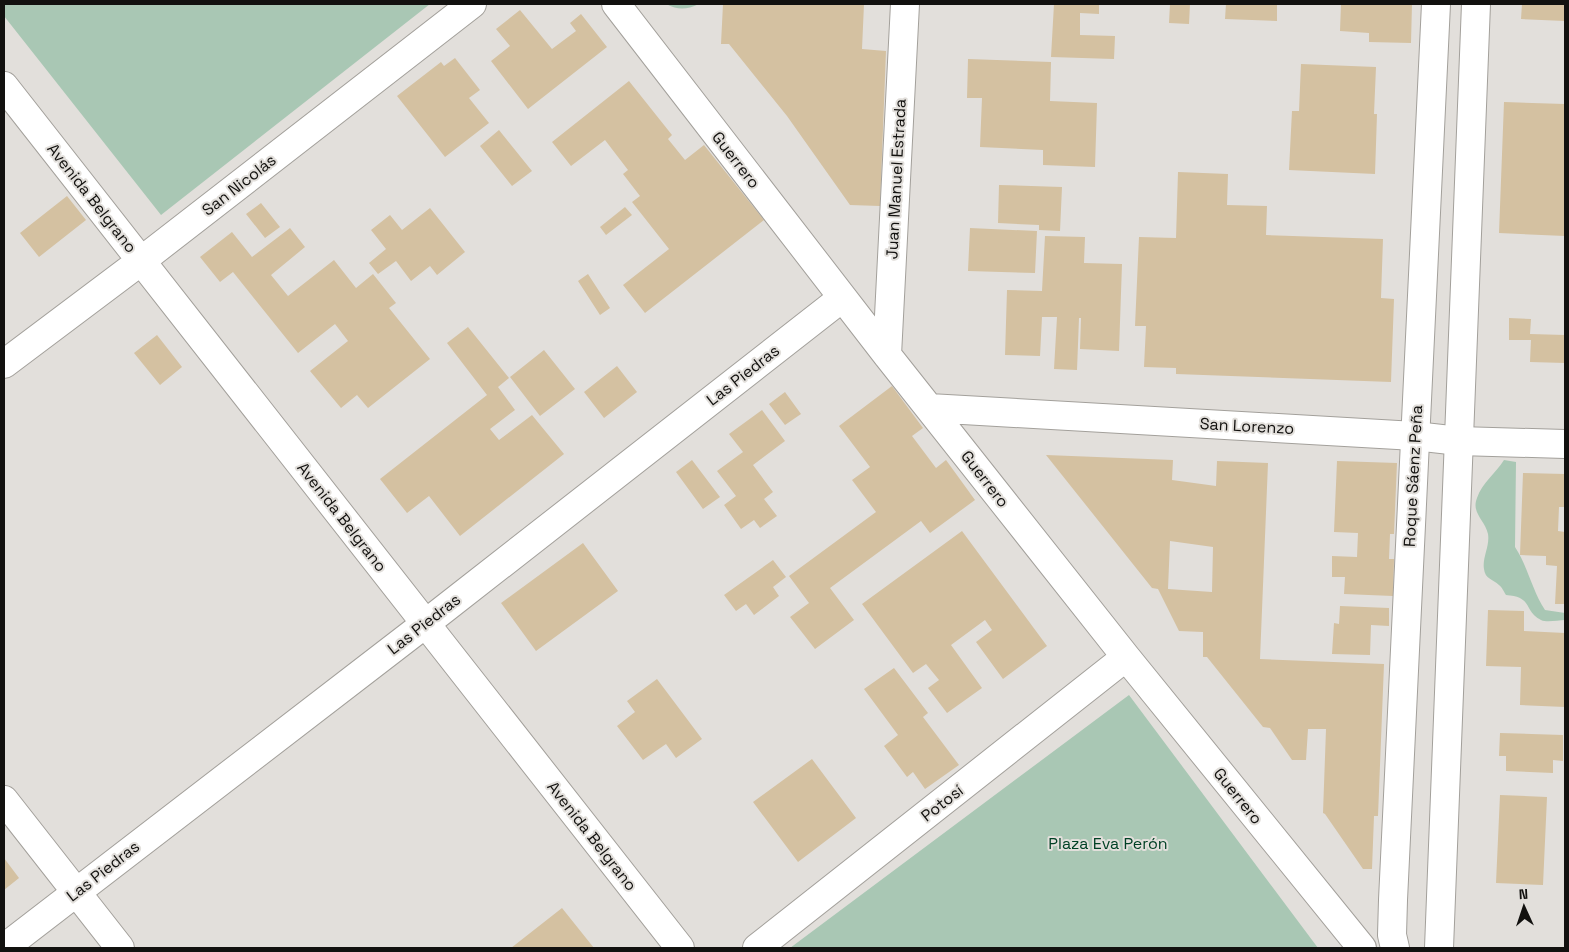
<svg xmlns="http://www.w3.org/2000/svg" width="1569" height="952" viewBox="0 0 1569 952" font-family="'Space Grotesk',sans-serif">
<rect width="100%" height="100%" fill="#e2dfdb"/>
<path fill="#a9c7b4" d="M 4,4 L 430,4 L 161,215 L 4,16 Z
M 666,4 L 699,4 C 686,10 678,10 666,4 Z
M 1504,460 L 1516,462 L 1515,547 C 1528,567 1532,590 1545,610 L 1565,613 L 1565,620 C 1558,620 1547,623 1541,620 C 1523,611 1534,597 1506,595 C 1504,592 1502,587 1499,585 C 1493,579 1485,579 1484,569 C 1482,558 1490,546 1488,534 C 1485,520 1471,513 1477,498 C 1482,483 1496,473 1504,460 Z
M 1129,695 L 1318,948 L 790,948 Z"/>
<path fill="#d4c1a1" fill-rule="evenodd" d="M 723,4 L 864,4 L 862,49 L 886,51 L 880,206 L 850,205 L 787,116 L 729,44 L 721,44 Z
M 1054,4 L 1099,4 L 1099,14 L 1080,13 L 1080,35 L 1115,36 L 1114,59 L 1051,57 Z
M 1170,4 L 1190,4 L 1189,24 L 1169,23 Z
M 1226,4 L 1277,4 L 1277,21 L 1225,19 Z
M 1341,4 L 1412,4 L 1411,43 L 1369,42 L 1369,33 L 1340,31 Z
M 1522,4 L 1565,4 L 1565,21 L 1521,19 Z
M 520,10 L 552,49 L 576,31 L 570,23 L 581,14 L 607,47 L 528,109 L 491,61 L 510,46 L 496,29 Z
M 455,58 L 480,90 L 469,98 L 489,123 L 445,157 L 397,96 L 441,62 L 444,66 Z
M 968,59 L 1051,62 L 1050,101 L 1097,103 L 1095,167 L 1043,165 L 1043,150 L 980,147 L 982,98 L 967,98 Z
M 1301,64 L 1376,67 L 1374,114 L 1377,114 L 1375,174 L 1289,170 L 1292,111 L 1299,111 Z
M 629,81 L 672,135 L 668,139 L 685,160 L 704,145 L 764,220 L 645,313 L 623,285 L 669,249 L 632,202 L 640,196 L 623,174 L 628,170 L 605,140 L 571,166 L 552,142 Z
M 1504,102 L 1565,104 L 1565,236 L 1499,233 Z
M 499,130 L 532,171 L 512,186 L 480,146 Z
M 1178,172 L 1228,174 L 1227,205 L 1267,206 L 1266,235 L 1383,239 L 1381,298 L 1394,299 L 1391,382 L 1176,374 L 1176,368 L 1144,367 L 1146,326 L 1135,326 L 1139,237 L 1176,238 Z
M 999,185 L 1062,187 L 1060,231 L 1039,230 L 1039,225 L 998,223 Z
M 67,196 L 86,220 L 39,257 L 20,233 Z
M 261,203 L 280,227 L 265,238 L 246,214 Z
M 625,207 L 632,215 L 606,235 L 600,227 Z
M 430,208 L 465,252 L 437,275 L 430,266 L 411,281 L 396,261 L 378,274 L 369,263 L 386,249 L 371,230 L 390,215 L 402,230 Z
M 290,228 L 305,247 L 271,275 L 288,296 L 334,260 L 356,288 L 373,274 L 396,303 L 389,308 L 430,359 L 368,408 L 357,395 L 341,408 L 310,371 L 348,341 L 335,324 L 298,353 L 233,272 L 220,282 L 200,257 L 232,232 L 252,257 Z
M 970,228 L 1037,231 L 1035,273 L 968,271 Z
M 1045,236 L 1085,237 L 1084,263 L 1122,264 L 1119,351 L 1080,349 L 1081,318 L 1079,318 L 1077,370 L 1054,369 L 1057,317 L 1042,317 L 1040,356 L 1005,355 L 1007,290 L 1042,291 Z
M 588,274 L 610,308 L 600,315 L 578,281 Z
M 1509,318 L 1531,319 L 1530,334 L 1565,335 L 1565,363 L 1530,362 L 1531,340 L 1509,340 Z
M 468,327 L 509,378 L 498,387 L 515,410 L 490,429 L 499,440 L 532,415 L 564,454 L 460,536 L 429,496 L 407,513 L 380,479 L 487,395 L 447,343 Z
M 157,335 L 182,367 L 160,385 L 134,353 Z
M 544,350 L 575,389 L 540,416 L 510,377 Z
M 617,366 L 637,392 L 604,418 L 584,392 Z
M 892,386 L 923,428 L 912,436 L 936,468 L 946,460 L 975,500 L 930,533 L 921,521 L 830,588 L 854,620 L 815,649 L 790,617 L 809,603 L 789,576 L 876,512 L 852,480 L 870,467 L 839,426 Z
M 785,392 L 801,414 L 785,425 L 769,404 Z
M 762,410 L 785,441 L 753,465 L 773,492 L 764,499 L 777,516 L 760,528 L 754,520 L 741,529 L 724,505 L 736,496 L 717,471 L 743,452 L 729,434 Z
M 1046,455 L 1173,460 L 1172,480 L 1216,486 L 1217,461 L 1268,463 L 1260,659 L 1384,664 L 1378,816 L 1374,816 L 1372,869 L 1363,869 L 1325,814 L 1323,813 L 1326,729 L 1308,729 L 1306,760 L 1292,760 L 1270,728 L 1263,727 L 1207,657 L 1203,657 L 1203,632 L 1179,631 L 1158,589 L 1152,588 ZM 1170,541 L 1213,547 L 1212,592 L 1168,589 Z
M 692,460 L 720,497 L 703,509 L 676,472 Z
M 1337,461 L 1397,463 L 1394,534 L 1390,534 L 1389,559 L 1394,559 L 1393,596 L 1344,594 L 1345,577 L 1332,577 L 1332,556 L 1357,557 L 1358,533 L 1334,532 Z
M 1523,473 L 1565,474 L 1565,507 L 1559,507 L 1558,531 L 1565,532 L 1565,604 L 1555,604 L 1557,566 L 1546,565 L 1546,556 L 1520,555 Z
M 962,531 L 1047,646 L 1003,679 L 976,642 L 992,630 L 985,620 L 951,645 L 982,688 L 947,713 L 928,688 L 939,680 L 926,664 L 913,673 L 862,604 Z
M 583,543 L 618,591 L 536,651 L 501,603 Z
M 773,560 L 786,577 L 773,587 L 779,596 L 754,615 L 746,604 L 736,611 L 724,595 Z
M 1340,606 L 1389,608 L 1389,626 L 1371,625 L 1370,655 L 1332,654 L 1334,623 L 1339,624 Z
M 1488,610 L 1524,611 L 1524,631 L 1565,633 L 1565,707 L 1520,705 L 1521,667 L 1486,666 Z
M 894,668 L 928,713 L 923,717 L 959,765 L 925,789 L 913,772 L 907,777 L 884,746 L 898,735 L 864,689 Z
M 657,679 L 702,739 L 676,758 L 666,744 L 643,760 L 617,726 L 635,712 L 627,701 Z
M 1500,733 L 1563,735 L 1563,761 L 1553,760 L 1553,773 L 1506,771 L 1506,756 L 1499,756 Z
M 812,759 L 856,818 L 798,862 L 753,802 Z
M 1500,795 L 1547,797 L 1543,885 L 1496,883 Z
M 4,858 L 19,878 L 4,890 Z
M 562,908 L 594,948 L 511,948 Z"/>
<g fill="none" stroke-linecap="round" stroke-linejoin="round">
<g stroke="#a3a09b" stroke-width="30">
<path id="minor" d="M 616,4 L 887,355 L 1126,657 L 1362,948
M 4,86 L 680,948
M 887,355 L 905,4
M 4,364 L 141,261 L 472,4
M 929,408 L 1415,436 L 1459,441 L 1565,444
M 4,800 L 120,948
M 4,948 L 425,624 L 842,298
M 757,948 L 1126,657"/>
</g>
<g stroke="#a3a09b" stroke-width="30">
<path id="tertiary" d="M 1395,948 L 1392,935 L 1393,900 L 1436,4
M 1439,948 L 1476,4"/>
</g>
<use href="#minor" stroke="#fff" stroke-width="28"/>
<use href="#tertiary" stroke="#fff" stroke-width="28"/>
</g>
<g text-anchor="middle" dominant-baseline="central" stroke-width="4" stroke-linejoin="round" paint-order="stroke">
<g font-size="16" fill="#12110f" stroke="#e2dfdb">
<text transform="translate(736 160) rotate(52)">Guerrero</text>
<text transform="translate(896 179) rotate(-87)">Juan Manuel Estrada</text>
<text transform="translate(239 185) rotate(-38)">San Nicolás</text>
<text transform="translate(92 198) rotate(52)">Avenida Belgrano</text>
<text transform="translate(743 375) rotate(-38)">Las Piedras</text>
<text transform="translate(1247 426) rotate(3)">San Lorenzo</text>
<text transform="translate(1413 476) rotate(-87)">Roque Sáenz Peña</text>
<text transform="translate(985 479) rotate(52)">Guerrero</text>
<text transform="translate(342 517) rotate(52)">Avenida Belgrano</text>
<text transform="translate(424 624) rotate(-38)">Las Piedras</text>
<text transform="translate(1238 796) rotate(51)">Guerrero</text>
<text transform="translate(942 803) rotate(-38)">Potosí</text>
<text transform="translate(592 836) rotate(52)">Avenida Belgrano</text>
<text transform="translate(103 871) rotate(-38)">Las Piedras</text>
</g>
<g font-size="16" fill="#004125" stroke="#e2dfdb">
<text x="1108" y="843">Plaza Eva Perón</text>
</g>
</g>
<rect width="1569" height="952" fill="none" stroke="#12110f" stroke-width="10"/>
<g transform="translate(1524 907) rotate(357)" stroke="#e2dfdb" stroke-width="4" paint-order="stroke">
<path d="M0-4L9 19L0 12L-9 19Z" fill="#12110f"/>
<text y="-8" font-size="14" font-weight="bold" text-anchor="middle" fill="#12110f">N</text>
</g>
</svg>
